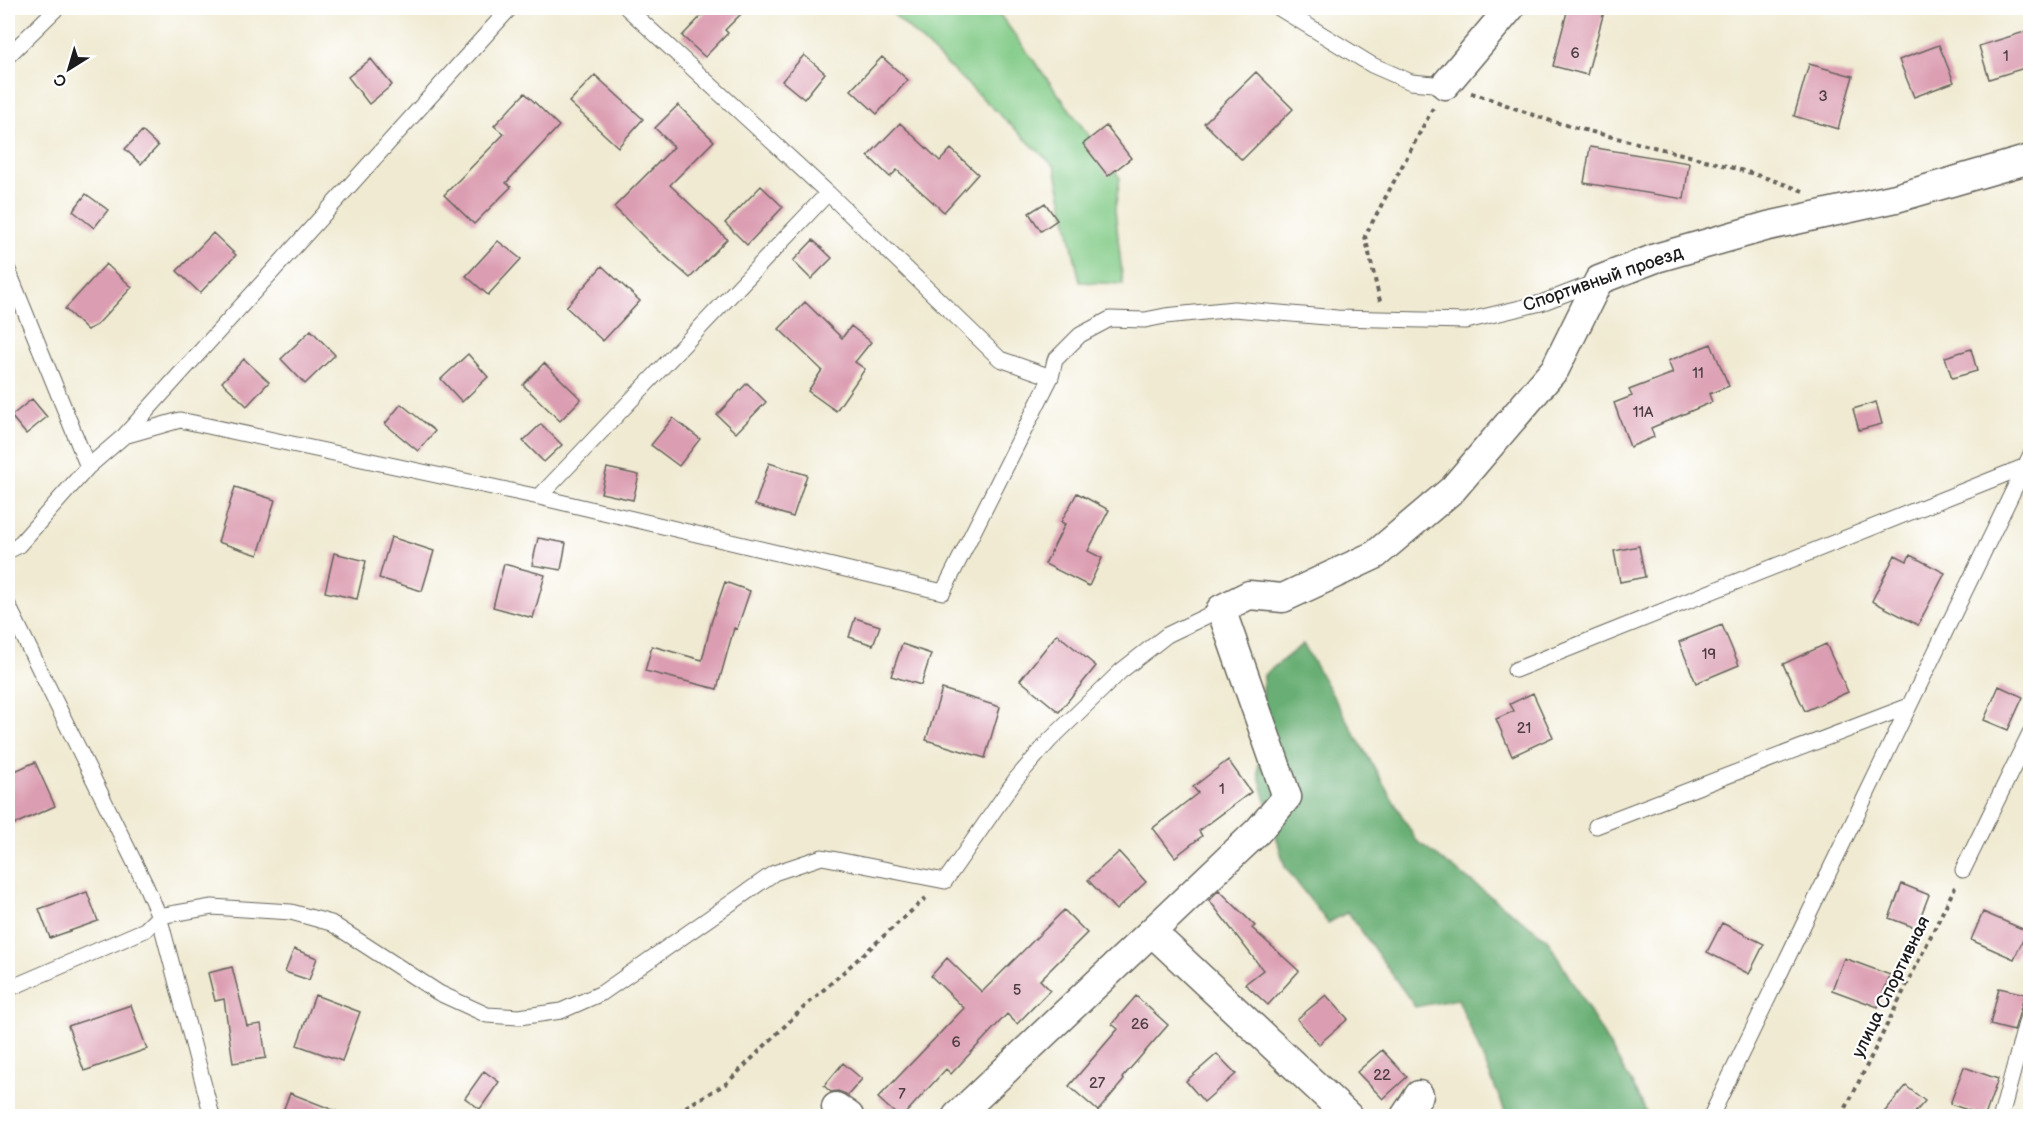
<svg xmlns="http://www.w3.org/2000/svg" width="2038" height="1124" viewBox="0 0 2038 1124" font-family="'Balsamiq Sans',sans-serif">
<rect width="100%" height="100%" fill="#fff"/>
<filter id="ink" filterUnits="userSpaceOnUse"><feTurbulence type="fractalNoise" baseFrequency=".0167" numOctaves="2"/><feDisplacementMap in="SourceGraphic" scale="12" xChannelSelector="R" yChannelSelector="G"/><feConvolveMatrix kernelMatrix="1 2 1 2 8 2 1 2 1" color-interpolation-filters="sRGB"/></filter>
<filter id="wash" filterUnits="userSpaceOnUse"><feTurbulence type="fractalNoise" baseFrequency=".008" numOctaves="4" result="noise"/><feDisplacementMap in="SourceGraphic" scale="24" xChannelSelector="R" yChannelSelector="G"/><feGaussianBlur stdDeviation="1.35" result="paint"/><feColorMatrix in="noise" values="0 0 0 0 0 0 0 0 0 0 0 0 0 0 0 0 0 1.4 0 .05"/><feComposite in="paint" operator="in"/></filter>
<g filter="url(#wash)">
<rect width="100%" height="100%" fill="#f0ead2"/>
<path fill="#82cb87" stroke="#4f7452" stroke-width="1.5" d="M 887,8 L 995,8 L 1120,178 L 1115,209 L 1123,284 L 1080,282 L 1055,167 Z"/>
<path fill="#69af74" stroke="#426648" stroke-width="1.5" d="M 1303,644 L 1416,840 L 1547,939 L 1638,1094 L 1648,1116 L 1507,1116 L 1458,999 L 1415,1007 L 1348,912 L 1328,923 L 1285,867 L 1258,773 L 1264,675 Z"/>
<g id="blocks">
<path fill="#db9db1" d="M 709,8 L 747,8 L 725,30 L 728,33 L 705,57 L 682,36 Z
M 1568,8 L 1605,8 L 1587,75 L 1553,66 Z
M 2031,30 L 2031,66 L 1989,79 L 1979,46 Z
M 1939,45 L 1954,82 L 1914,97 L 1899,60 Z
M 804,55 L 825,73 L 804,99 L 782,81 Z
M 882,57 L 908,80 L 877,114 L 851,90 Z
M 371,59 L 392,85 L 369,104 L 348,77 Z
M 1809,64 L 1853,76 L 1838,129 L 1794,116 Z
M 1256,72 L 1293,109 L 1242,160 L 1204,123 Z
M 595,75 L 643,119 L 618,147 L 569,102 Z
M 525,93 L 559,126 L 506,183 L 511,187 L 474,224 L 444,195 L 504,134 L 494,126 Z
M 678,105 L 714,141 L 670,185 L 727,239 L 690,278 L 648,241 L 614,207 L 674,147 L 655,128 Z
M 900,123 L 940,161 L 951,149 L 978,174 L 944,212 L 897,170 L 890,177 L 868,156 Z
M 1106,126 L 1131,158 L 1108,176 L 1083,144 Z
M 142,131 L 158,146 L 141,164 L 125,149 Z
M 1590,147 L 1689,163 L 1684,199 L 1584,183 Z
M 761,186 L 783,207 L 747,245 L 725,223 Z
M 86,194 L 108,210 L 94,228 L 73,211 Z
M 1045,203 L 1057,220 L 1041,231 L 1029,213 Z
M 213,233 L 236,255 L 200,293 L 177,271 Z
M 813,240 L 832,258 L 811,279 L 793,261 Z
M 498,241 L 521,259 L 488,295 L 466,276 Z
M 106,264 L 132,287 L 97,325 L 87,330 L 65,309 Z
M 602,266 L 640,301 L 603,341 L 566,307 Z
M 805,302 L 842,338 L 851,326 L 871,342 L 855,362 L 865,369 L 836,411 L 808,391 L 822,370 L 779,329 Z
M 311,330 L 335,355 L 305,384 L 281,359 Z
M 1711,344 L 1729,386 L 1709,394 L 1712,402 L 1651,428 L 1654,437 L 1630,447 L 1614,403 L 1632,396 L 1629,390 L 1673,373 L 1668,361 Z
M 1971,349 L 1977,371 L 1952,378 L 1945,357 Z
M 468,354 L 488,377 L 462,402 L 441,379 Z
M 244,359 L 269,382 L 247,406 L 222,382 Z
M 544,363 L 581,399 L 560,421 L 523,385 Z
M 747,383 L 766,402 L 736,433 L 717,415 Z
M 32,399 L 47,417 L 26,434 L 11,416 Z
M 1876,402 L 1882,424 L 1859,430 L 1853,409 Z
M 401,404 L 435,431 L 418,451 L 385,424 Z
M 673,418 L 700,439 L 679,466 L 651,445 Z
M 541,424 L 562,445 L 544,462 L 523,441 Z
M 769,463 L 807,475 L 793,517 L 755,505 Z
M 607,468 L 639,475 L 633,500 L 601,493 Z
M 235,487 L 275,500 L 258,555 L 218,542 Z
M 1077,493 L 1109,510 L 1088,551 L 1102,558 L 1089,586 L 1045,564 L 1065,524 L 1061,522 Z
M 391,537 L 434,551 L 422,591 L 379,578 Z
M 538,538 L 566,543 L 561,570 L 532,565 Z
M 1639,546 L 1645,577 L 1620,582 L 1614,551 Z
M 334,553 L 366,561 L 357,599 L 325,592 Z
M 1895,555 L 1907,561 L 1910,555 L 1945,573 L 1918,625 L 1872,601 Z
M 504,564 L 545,575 L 533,618 L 493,607 Z
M 725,582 L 750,591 L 737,629 L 734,628 L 717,689 L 645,671 L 652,646 L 702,660 L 712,620 Z
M 855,618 L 880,626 L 873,645 L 849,637 Z
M 1722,625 L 1739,665 L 1696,683 L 1679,642 Z
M 1057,634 L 1096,666 L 1059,712 L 1020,680 Z
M 902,644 L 931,654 L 921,685 L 891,676 Z
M 1826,644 L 1848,692 L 1805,711 L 1783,664 Z
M 1999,686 L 2023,697 L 2008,730 L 1984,720 Z
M 942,689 L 1000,707 L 985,758 L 926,740 Z
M 1533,693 L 1553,737 L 1512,756 L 1496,719 L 1514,711 L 1510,704 Z
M 1228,760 L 1251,792 L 1199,831 L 1202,836 L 1175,857 L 1153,828 L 1198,793 L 1193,787 Z
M 35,762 L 55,806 L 8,827 L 8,774 Z
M 1119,852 L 1146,882 L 1116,910 L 1088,880 Z
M 1902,884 L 1929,895 L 1916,928 L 1889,918 Z
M 1219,890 L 1255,926 L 1252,928 L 1299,971 L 1268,1005 L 1245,984 L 1263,970 L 1209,900 Z
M 87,892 L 98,921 L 50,938 L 39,909 Z
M 1064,910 L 1087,933 L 1040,980 L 1050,990 L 1017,1024 L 1007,1014 L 951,1074 L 946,1069 L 903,1116 L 898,1116 L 878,1098 L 964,1008 L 931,976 L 947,958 L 982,992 Z
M 1983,912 L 2027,931 L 2014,959 L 1971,940 Z
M 1722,923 L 1764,944 L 1749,974 L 1707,952 Z
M 294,949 L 317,958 L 309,980 L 285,972 Z
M 1844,958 L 1890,975 L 1878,1007 L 1832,990 Z
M 232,967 L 247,1026 L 261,1024 L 266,1058 L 233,1063 L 224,999 L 215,1001 L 208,973 Z
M 1999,988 L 2025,994 L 2014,1031 L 1990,1025 Z
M 315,995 L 360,1012 L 342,1061 L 297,1045 Z
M 1326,995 L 1348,1019 L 1319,1044 L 1297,1019 Z
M 1136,996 L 1168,1025 L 1122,1078 L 1124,1080 L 1098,1111 L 1069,1086 L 1118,1029 L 1112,1024 Z
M 131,1005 L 147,1049 L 84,1071 L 68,1026 Z
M 1382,1050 L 1407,1077 L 1383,1099 L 1357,1072 Z
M 1217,1054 L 1236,1074 L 1204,1102 L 1186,1081 Z
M 843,1063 L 862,1079 L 848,1095 L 838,1091 L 831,1092 L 824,1086 Z
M 1964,1067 L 1998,1079 L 1985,1116 L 1950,1104 Z
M 484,1071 L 499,1082 L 480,1109 L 465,1098 Z
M 1906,1086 L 1925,1101 L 1912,1116 L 1881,1116 Z
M 290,1093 L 346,1115 L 345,1116 L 281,1116 Z"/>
</g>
</g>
<g filter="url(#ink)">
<use href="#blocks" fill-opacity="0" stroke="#66645c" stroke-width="1.5"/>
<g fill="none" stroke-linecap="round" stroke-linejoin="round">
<g stroke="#66645c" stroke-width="17">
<path id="lane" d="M 627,8 L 828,193 L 1000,359 L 1051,377
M 1279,8 L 1372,65 L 1411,82 L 1445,85
M 8,56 L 57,8
M 8,270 L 88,467
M 124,436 L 510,8
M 539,497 L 828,193
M 8,551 L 18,546 L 88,467 L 124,436 L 180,420 L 539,497 L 943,592 L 1051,377 L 1055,360 L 1080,335 L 1110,319 L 1145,320 L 1165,316 L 1234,309 L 1337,318 L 1466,321 L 1541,303 L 1596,282
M 8,605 L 145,884 L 159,916 L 212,907 L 291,912 L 331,923 L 439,993 L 487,1015 L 519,1017 L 561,1011 L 602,993 L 774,873 L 822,857 L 945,881 L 1016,779 L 1050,740 L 1121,671 L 1167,635 L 1221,609
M 1515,670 L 2026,466
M 1596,826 L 1909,706
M 1963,870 L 2030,733
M 159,916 L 212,1116
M 8,989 L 145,930 L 159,916
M 1711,1116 L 2030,456
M 2001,1116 L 2030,1008"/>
</g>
<g stroke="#66645c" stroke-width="31">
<path id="street" d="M 1445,85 L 1510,8
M 1152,932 L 1348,1116
M 836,1107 L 849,1116
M 957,1116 L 1258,831 L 1287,797 L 1221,609 L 1249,595 L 1283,598 L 1375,555 L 1453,489 L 1555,369 L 1599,280 L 1656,258 L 1768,226 L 1896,198 L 2030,159
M 1405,1116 L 1419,1095"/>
</g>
<path stroke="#66645c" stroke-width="4" stroke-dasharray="4.5 4.5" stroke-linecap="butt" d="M 1471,93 C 1502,102 1531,116 1562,124 C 1643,146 1725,161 1803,191
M 1380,301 L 1365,236 L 1433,108
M 670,1116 L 727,1083 L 801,1010 L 926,898
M 1842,1116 L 1955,887"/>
<use href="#lane" stroke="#fff" stroke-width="15"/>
<use href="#street" stroke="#fff" stroke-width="28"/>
</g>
</g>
<g text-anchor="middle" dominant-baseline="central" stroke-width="4.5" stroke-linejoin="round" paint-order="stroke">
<g font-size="15" fill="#4c3c41">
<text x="1575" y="53">6</text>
<text x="2006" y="56">1</text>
<text x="1823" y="96">3</text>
<text x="1698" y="373">11</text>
<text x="1643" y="412">11А</text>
<text x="1709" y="654">19</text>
<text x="1524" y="728">21</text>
<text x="1222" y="789">1</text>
<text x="1017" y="990">5</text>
<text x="1140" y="1024">26</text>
<text x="956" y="1042">6</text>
<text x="1382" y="1075">22</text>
<text x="1097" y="1083">27</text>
<text x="902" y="1094">7</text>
</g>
<g font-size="18" fill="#1c1c1c" stroke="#fff">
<text transform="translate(1603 279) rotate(-19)">Спортивный проезд</text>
<text transform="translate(1891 987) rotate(-64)">улица Спортивная</text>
</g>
</g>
<rect width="2038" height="1124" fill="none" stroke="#fff" stroke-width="30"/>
<g transform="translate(69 69) rotate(217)" stroke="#ffffff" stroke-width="4.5" paint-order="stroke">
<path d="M0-4.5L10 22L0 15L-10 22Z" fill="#1c1c1c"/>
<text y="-9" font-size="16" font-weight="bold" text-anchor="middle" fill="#1c1c1c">С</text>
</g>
</svg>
